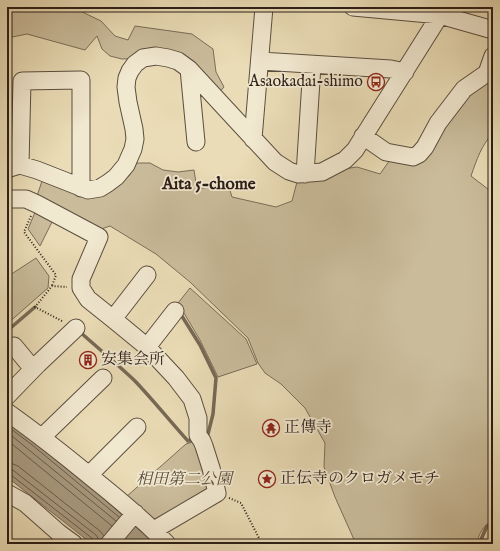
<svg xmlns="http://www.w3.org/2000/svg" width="500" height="551" viewBox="0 0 500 551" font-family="'IM FELL English','Noto Serif JP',serif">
<rect width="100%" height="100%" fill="#eadcb6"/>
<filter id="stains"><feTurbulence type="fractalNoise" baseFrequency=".005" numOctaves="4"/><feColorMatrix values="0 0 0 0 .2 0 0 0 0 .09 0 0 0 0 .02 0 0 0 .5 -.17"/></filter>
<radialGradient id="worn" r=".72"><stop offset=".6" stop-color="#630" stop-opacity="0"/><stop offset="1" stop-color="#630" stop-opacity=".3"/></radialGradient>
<path fill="#cabc9b" stroke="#7a6d59" d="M 7,7 L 72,7 L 101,21 L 115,36 L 128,40 L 135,26 L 192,34 L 213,49 L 216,72 L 224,87 L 217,95 L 180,57 L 122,59 L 110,56 L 102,49 L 97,36 L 85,50 L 27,34 L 7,38 Z
M 493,82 L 493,133 C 481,146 477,159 471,176 L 493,193 L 493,521 C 483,524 479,535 476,544 L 356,544 L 335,497 L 324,467 L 325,443 L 305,408 L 281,384 L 265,373 L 258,363 L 248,338 L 190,282 L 156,254 L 110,226 L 96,231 L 36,199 L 43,178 L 112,188 L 129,176 L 137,163 L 150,163 L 163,170 L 178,172 L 194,170 L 197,189 L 228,184 L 232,197 L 276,207 L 292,201 L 297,182 L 343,169 L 357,167 L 380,174 L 392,157 L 418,159 L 478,85 Z
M 36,210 L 53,220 L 40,246 L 28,229 Z
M 36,258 L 49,276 L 48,288 L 7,324 L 7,277 Z
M 190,288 L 246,339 L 257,364 L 218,377 L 200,340 L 178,303 Z
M 196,441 L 214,492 L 156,524 L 126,497 L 186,444 Z"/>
<path fill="#a99b80" stroke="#776956" d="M 7,421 L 104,499 L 155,544 L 92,544 L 7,477 Z"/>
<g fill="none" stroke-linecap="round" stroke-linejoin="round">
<path stroke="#6a5c4c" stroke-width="1" d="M 7,426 L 31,444 L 119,517
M 7,432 L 116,521
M 7,440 L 112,526
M 7,463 L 13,464 L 18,466 L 81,516 L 100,531 L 104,536
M 7,469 L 11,469 L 14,471 L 96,535 L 99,540 L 99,544
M 7,474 L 11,475 L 93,539 L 94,541 L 94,544"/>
<path stroke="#776956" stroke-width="3.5" d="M 180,313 L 200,345 L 216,378 L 213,414 L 207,438
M 7,331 L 35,307
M 80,332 C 98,348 117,364 135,381 C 153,400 170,421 188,441 L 195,439
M 479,544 L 487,526 L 493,525"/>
<g stroke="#5b4e3f" stroke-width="19">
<path id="minor" d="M 353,7 L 440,15 L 493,30
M 260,61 L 391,69 L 405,72
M 189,69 L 196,142
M 363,136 L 386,152 L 413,157 L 419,154 L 425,147 L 438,123 L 464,89 L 487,73 L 493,56
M 253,139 L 264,7
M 20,165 L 22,81 L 81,80 L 81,188
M 7,169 L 20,165 L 37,170 L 88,190 L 100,188 L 108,183 L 116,177 L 126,165 L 133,149 L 135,139 L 134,129 L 128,102 L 126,87 L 127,78 L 130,71 L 135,64 L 143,58 L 156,56 L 168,58 L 178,61 L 189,69 L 275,162 L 289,171 L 298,174 L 322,172 L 345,160 L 355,150 L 440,15 L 443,7
M 305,174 L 312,65
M 7,199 L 26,199 L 37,204 L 99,237 L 81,279 L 81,288 L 88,299 L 113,319 L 147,347 L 176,378 L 192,399 L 198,418 L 198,435 L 202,441 L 204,446 L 211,468 L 217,493 L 154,530
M 113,319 L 147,275
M 14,346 L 33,369
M 147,347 L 175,311
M 7,396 L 38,364 L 76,328
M 7,412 C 38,434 67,457 96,481 C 121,501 145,521 167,544
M 42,437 L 103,378
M 89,475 L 137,427
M 7,493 L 25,503 L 59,533 L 74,544
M 109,544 L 135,513"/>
</g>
<path stroke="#2b1e17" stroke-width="2" stroke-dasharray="1 2" stroke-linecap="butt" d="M 31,216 L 24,232 L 56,275 L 52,286
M 62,321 L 35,307 L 52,286 L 67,287
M 229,498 L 241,503 L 262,544"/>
<use href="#minor" stroke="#f1e8d0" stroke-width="17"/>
</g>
<defs>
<g id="bus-ring" transform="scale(0.9)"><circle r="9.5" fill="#f1e8d0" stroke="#8f2418" stroke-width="1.5"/><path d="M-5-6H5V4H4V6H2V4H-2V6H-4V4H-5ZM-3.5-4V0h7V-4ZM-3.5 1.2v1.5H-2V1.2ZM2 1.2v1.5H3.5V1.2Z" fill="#8f2418"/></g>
<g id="building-ring" transform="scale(0.9)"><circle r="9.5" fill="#f1e8d0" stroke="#8f2418" stroke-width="1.5"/><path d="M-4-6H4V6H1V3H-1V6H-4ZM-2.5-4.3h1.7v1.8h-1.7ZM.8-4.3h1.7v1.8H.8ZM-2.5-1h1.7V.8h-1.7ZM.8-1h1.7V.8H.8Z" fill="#8f2418"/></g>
<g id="temple-ring" transform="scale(0.9)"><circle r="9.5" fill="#f1e8d0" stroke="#8f2418" stroke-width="1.5"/><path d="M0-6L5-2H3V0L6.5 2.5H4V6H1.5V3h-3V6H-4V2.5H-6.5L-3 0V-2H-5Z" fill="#8f2418"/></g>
<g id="sight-ring" transform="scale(0.9)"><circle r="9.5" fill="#f1e8d0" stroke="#8f2418" stroke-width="1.5"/><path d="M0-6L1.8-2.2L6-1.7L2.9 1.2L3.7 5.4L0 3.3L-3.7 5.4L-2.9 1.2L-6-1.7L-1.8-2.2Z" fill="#8f2418"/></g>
</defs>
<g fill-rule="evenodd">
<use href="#bus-ring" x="376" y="82"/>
<use href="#building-ring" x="88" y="360"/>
<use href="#temple-ring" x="271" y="428"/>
<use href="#sight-ring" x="267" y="479"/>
</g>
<g text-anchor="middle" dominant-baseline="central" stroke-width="3.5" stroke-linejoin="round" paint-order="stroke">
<g font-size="16" fill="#2b1e17" stroke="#f1e8d0" text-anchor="start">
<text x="363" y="82" text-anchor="end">Asaokadai-shimo</text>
<text x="101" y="360">安集会所</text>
<text x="284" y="428">正傳寺</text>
<text x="280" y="479">正伝寺のクロガメモチ</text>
</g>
<g font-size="16" font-style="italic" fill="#5b4d3f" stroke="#f1e8d0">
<text x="184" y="480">相田第二公園</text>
</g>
<g font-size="17" font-weight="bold" fill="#2b1e17" stroke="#f1e8d0">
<text x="209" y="184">Aita 5-chome</text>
</g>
</g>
<rect width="500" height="551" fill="none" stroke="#eadcb6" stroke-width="24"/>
<rect x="8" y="8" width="484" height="535" fill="none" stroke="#2b1e17" stroke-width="2"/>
<rect x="12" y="12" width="476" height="527" fill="none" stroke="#2b1e17"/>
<rect width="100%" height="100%" filter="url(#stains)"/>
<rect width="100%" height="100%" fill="url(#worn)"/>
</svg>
